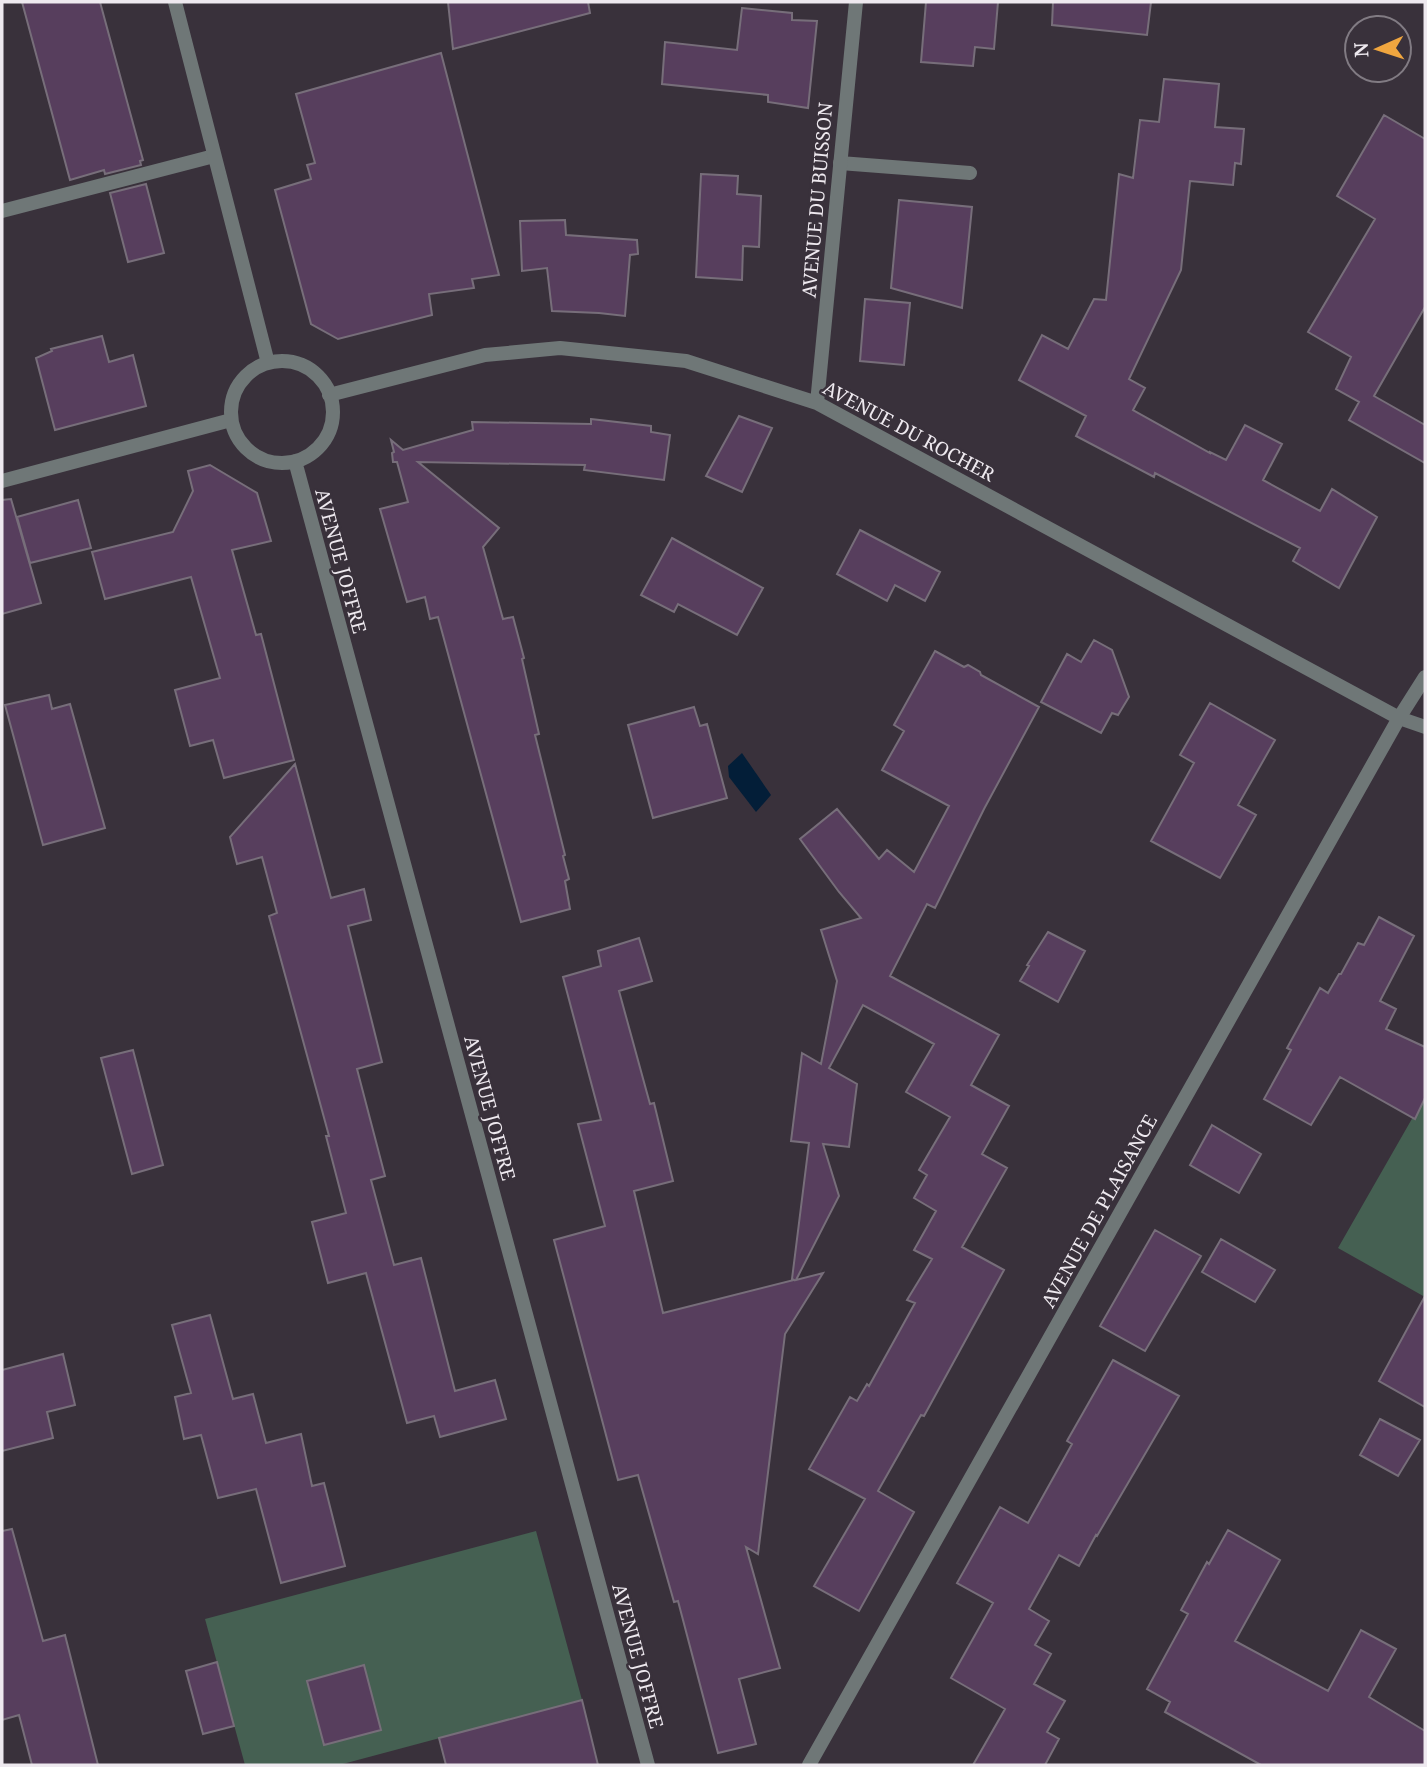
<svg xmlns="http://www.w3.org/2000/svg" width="1427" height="1767" viewBox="0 0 1427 1767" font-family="'Noto Serif',serif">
<rect width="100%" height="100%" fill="#39313b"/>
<path fill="#456052" d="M 1425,1096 L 1425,1297 L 1338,1248 Z
M 536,1531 L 582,1700 L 339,1765 L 245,1765 L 205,1619 Z"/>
<path fill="#031e38" d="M 742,753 L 771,795 L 756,812 L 729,777 L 728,766 Z"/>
<path fill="#573e5d" stroke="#776e7a" stroke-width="2" d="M 22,2 L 100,2 L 143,160 L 140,161 L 141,165 L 105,174 L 104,170 L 70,180 Z
M 448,2 L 588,2 L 590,13 L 453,49 Z
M 926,2 L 998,2 L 994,49 L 975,47 L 973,66 L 921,62 Z
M 1053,2 L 1151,2 L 1147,35 L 1052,25 Z
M 742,8 L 792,13 L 792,20 L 817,21 L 808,108 L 768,102 L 768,95 L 662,84 L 665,42 L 737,50 Z
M 441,53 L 499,275 L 472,279 L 474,288 L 429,294 L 432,315 L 338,339 L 311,324 L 275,190 L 311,179 L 307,165 L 315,163 L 296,94 Z
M 1164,79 L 1219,84 L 1215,127 L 1244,129 L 1241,164 L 1235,163 L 1233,185 L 1190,181 L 1181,270 L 1129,379 L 1145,388 L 1133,410 L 1210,453 L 1210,452 L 1226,460 L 1245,425 L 1282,444 L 1263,480 L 1320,511 L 1332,489 L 1377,517 L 1339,588 L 1293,561 L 1300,548 L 1155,473 L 1154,477 L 1076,436 L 1086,416 L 1019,380 L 1042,335 L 1068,349 L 1094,299 L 1106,300 L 1119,174 L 1133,178 L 1140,120 L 1159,122 Z
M 1384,115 L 1425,139 L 1425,307 L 1374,396 L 1425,425 L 1425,463 L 1349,420 L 1359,402 L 1336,389 L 1351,357 L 1308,332 L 1375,219 L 1337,196 Z
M 701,174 L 738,176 L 737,194 L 761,196 L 759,247 L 743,246 L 742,280 L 696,277 Z
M 146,184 L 164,253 L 128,262 L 110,193 Z
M 899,200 L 972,207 L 962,308 L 891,288 Z
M 565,220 L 566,235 L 637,240 L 638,254 L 630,255 L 625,316 L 599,313 L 552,311 L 547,268 L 522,271 L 520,221 Z
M 865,299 L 910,303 L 904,365 L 860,361 Z
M 102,336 L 109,362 L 133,355 L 146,406 L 55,430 L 36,358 L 52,351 L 51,349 Z
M 739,416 L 772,428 L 742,492 L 706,476 Z
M 591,419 L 651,426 L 651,432 L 670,435 L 664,480 L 584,470 L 585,465 L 418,462 L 499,528 L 483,547 L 503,619 L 513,617 L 524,658 L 522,659 L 539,734 L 535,735 L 565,855 L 563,856 L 569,879 L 565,881 L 570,909 L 521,922 L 438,617 L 430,619 L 425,597 L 407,602 L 380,509 L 408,502 L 397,462 L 393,462 L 392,453 L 394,452 L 391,440 L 403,450 L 473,430 L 472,422 L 591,424 Z
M 210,465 L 257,493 L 271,541 L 232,550 L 256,635 L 261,634 L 294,760 L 224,778 L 213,740 L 190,746 L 175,690 L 220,678 L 191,577 L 105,599 L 92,552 L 173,532 L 193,491 L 188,471 Z
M 11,499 L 41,603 L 2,614 L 2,500 Z
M 78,500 L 91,548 L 30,563 L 17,517 Z
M 860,530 L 940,572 L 925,601 L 895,585 L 887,601 L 837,574 Z
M 672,538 L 763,588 L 737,635 L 678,604 L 674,612 L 641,595 Z
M 1094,640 L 1112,650 L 1129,697 L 1118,715 L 1112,713 L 1101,733 L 1041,702 L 1067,654 L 1081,662 Z
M 935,651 L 964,667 L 968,665 L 980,672 L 981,675 L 1039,707 L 984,809 L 935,908 L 927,904 L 890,976 L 999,1035 L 971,1085 L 1009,1106 L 982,1154 L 1007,1168 L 962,1247 L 1004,1270 L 924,1416 L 921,1415 L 878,1491 L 914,1512 L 859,1611 L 814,1586 L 865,1499 L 809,1469 L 850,1397 L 857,1401 L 867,1384 L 869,1386 L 915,1303 L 907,1300 L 932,1259 L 914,1250 L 936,1211 L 914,1198 L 927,1175 L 919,1170 L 950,1117 L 906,1092 L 934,1044 L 863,1005 L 829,1068 L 857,1084 L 849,1147 L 823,1144 L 839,1196 L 796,1280 L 823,1273 L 785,1334 L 758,1554 L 746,1547 L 780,1668 L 739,1679 L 756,1744 L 718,1753 L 678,1601 L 674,1602 L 638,1475 L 618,1480 L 554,1240 L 605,1226 L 578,1124 L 601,1120 L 563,977 L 601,966 L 598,951 L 639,938 L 652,981 L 619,991 L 650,1104 L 654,1103 L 673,1181 L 634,1191 L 663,1313 L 794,1280 L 792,1279 L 809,1143 L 791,1141 L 802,1053 L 821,1064 L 837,981 L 821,930 L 861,918 L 839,892 L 800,839 L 837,809 L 879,859 L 887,850 L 914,872 L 949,806 L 882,770 L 904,731 L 894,725 Z
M 49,695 L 52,709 L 70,704 L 105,828 L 43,845 L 5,705 Z
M 1210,703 L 1275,740 L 1238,805 L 1256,815 L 1220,878 L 1151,841 L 1194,763 L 1180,755 Z
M 694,707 L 700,726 L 707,724 L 727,798 L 653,818 L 628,725 Z
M 295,764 L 331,898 L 364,889 L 371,920 L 348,926 L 382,1062 L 357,1069 L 385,1176 L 371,1180 L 394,1265 L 421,1258 L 455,1391 L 495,1380 L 506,1419 L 440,1437 L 434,1416 L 407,1423 L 366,1273 L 328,1283 L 312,1222 L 346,1213 L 326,1136 L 329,1136 L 269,916 L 277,913 L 262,857 L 237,864 L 230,837 Z
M 1379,917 L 1414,936 L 1380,1001 L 1396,1009 L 1386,1029 L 1425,1047 L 1425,1098 L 1415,1119 L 1340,1077 L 1311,1125 L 1264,1099 L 1291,1050 L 1287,1048 L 1320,988 L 1328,993 L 1339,974 L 1341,974 L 1358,943 L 1364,945 Z
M 1048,932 L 1085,951 L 1058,1002 L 1020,981 L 1029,966 L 1027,965 Z
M 133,1050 L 163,1165 L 132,1174 L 101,1058 Z
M 1212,1125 L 1261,1154 L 1239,1193 L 1190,1165 Z
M 1155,1230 L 1201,1256 L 1145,1351 L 1100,1326 Z
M 1221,1239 L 1275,1270 L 1255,1302 L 1202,1272 Z
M 1425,1296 L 1425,1407 L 1379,1381 Z
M 210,1315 L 233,1399 L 253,1394 L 266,1443 L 301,1434 L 312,1486 L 324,1483 L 345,1566 L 281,1583 L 256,1489 L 218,1498 L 201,1435 L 184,1439 L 175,1397 L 191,1393 L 172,1325 Z
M 63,1354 L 75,1405 L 47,1412 L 53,1438 L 2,1451 L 2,1370 Z
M 1113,1360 L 1179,1396 L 1097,1536 L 1096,1535 L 1079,1566 L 1059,1555 L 1029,1609 L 1049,1621 L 1035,1645 L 1051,1654 L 1034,1684 L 1065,1701 L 1047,1732 L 1059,1739 L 1045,1765 L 973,1765 L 1005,1709 L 951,1678 L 993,1603 L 957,1583 L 1000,1507 L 1028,1523 L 1072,1444 L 1067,1441 Z
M 1380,1419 L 1420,1440 L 1398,1476 L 1360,1455 Z
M 12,1529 L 43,1641 L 65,1635 L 98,1765 L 32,1765 L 19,1715 L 2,1720 L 2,1531 Z
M 1228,1530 L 1280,1560 L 1235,1641 L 1328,1691 L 1361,1630 L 1396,1649 L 1369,1697 L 1425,1731 L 1425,1765 L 1261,1765 L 1165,1712 L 1170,1702 L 1147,1689 L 1188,1614 L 1181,1610 L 1207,1562 L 1209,1564 Z
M 217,1662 L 234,1726 L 203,1734 L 186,1671 Z
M 364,1665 L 381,1730 L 324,1745 L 307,1681 Z
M 582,1700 L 598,1765 L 446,1765 L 439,1738 Z"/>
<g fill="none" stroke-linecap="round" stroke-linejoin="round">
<path stroke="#6f7777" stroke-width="14" d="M 840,163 L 970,173
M 2,211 L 214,156"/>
<path stroke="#6f7777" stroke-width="14" d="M 175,2 L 268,363
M231 412a51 51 0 1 1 102 0a51 51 0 1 1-102 0Z
M 329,395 L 485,355 L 560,348 L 686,361 L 817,403 L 1399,718 L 1425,727
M 817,403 L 856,2
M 295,461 L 648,1765
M 2,481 L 231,420
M 809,1765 L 1399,718 L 1425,677"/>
</g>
<g text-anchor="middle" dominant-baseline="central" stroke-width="5" stroke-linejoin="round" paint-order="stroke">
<g font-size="19" fill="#eee9ef" stroke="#39313b">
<text transform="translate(817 200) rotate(-85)">AVENUE DU BUISSON</text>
<text transform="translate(909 431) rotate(28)">AVENUE DU ROCHER</text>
<text transform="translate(341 561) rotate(75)">AVENUE JOFFRE</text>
<text transform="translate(490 1108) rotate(75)">AVENUE JOFFRE</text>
<text transform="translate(1099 1211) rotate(-61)">AVENUE DE PLAISANCE</text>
<text transform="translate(638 1656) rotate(75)">AVENUE JOFFRE</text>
</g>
</g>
<rect width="1427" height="1767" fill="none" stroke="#eee9ef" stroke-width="7"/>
<g transform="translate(1378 49) rotate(267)"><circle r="33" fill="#39313b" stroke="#817b83" stroke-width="2"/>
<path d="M0-5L12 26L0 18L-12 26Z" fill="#f0a63f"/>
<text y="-10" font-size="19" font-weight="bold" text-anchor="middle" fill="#eee9ef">N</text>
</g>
</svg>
